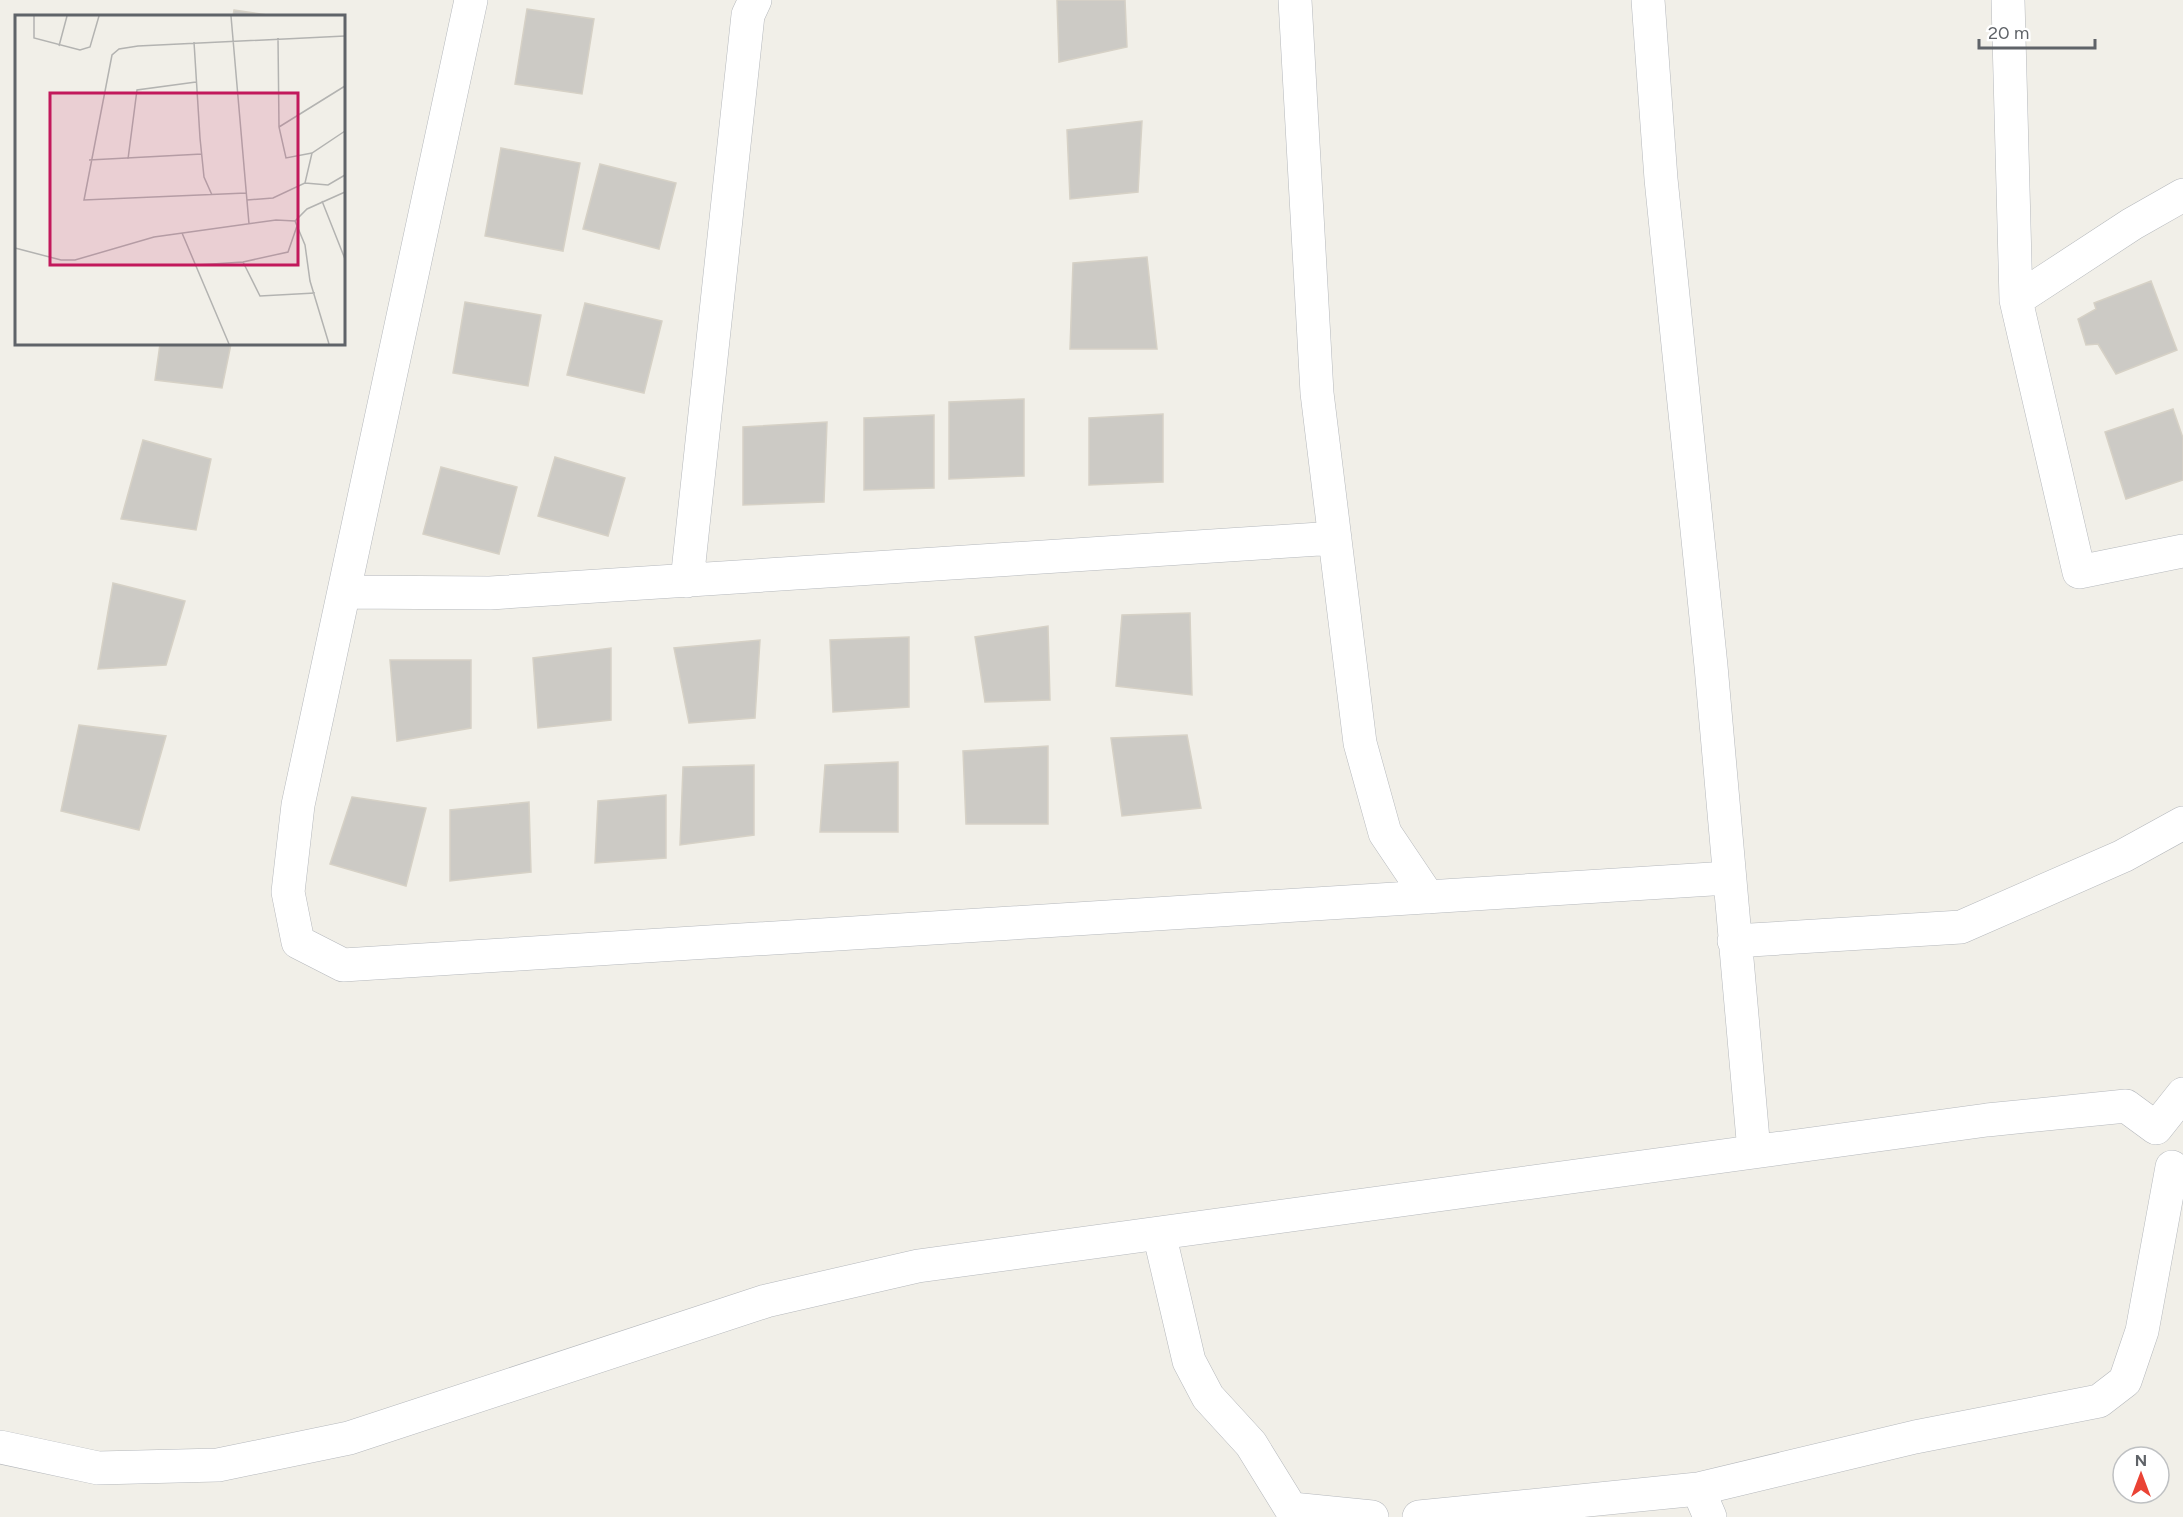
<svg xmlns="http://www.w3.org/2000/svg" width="2183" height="1517" viewBox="0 0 2183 1517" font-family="Figtree,sans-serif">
<rect width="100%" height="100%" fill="#f1efe8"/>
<path fill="#cccac5" stroke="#d6d1c6" stroke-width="1.5" d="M 1057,0 L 1125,0 L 1127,47 L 1059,62 Z
M 527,9 L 594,19 L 582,94 L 515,84 Z
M 234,10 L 274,16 L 233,16 Z
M 1142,121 L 1138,192 L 1070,199 L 1067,130 Z
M 501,148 L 580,163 L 563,251 L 485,236 Z
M 600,164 L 676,183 L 659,249 L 583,229 Z
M 1147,257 L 1157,349 L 1070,349 L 1073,263 Z
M 2151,281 L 2177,350 L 2116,374 L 2098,344 L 2086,345 L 2078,319 L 2096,309 L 2094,303 Z
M 465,302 L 541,315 L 528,386 L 453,373 Z
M 585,303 L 662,321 L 644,393 L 567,375 Z
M 160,344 L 231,344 L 222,388 L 155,380 Z
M 1024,399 L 1024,476 L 949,479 L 949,402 Z
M 2173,409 L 2183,438 L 2183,480 L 2126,499 L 2105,432 Z
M 1163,414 L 1163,482 L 1089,485 L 1089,418 Z
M 934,415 L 934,488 L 864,490 L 864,418 Z
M 827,422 L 824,502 L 743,505 L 743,427 Z
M 143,440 L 211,459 L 196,530 L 121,519 Z
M 555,457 L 625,478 L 608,536 L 538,516 Z
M 441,467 L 517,487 L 499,554 L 423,534 Z
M 113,583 L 185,601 L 166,665 L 98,669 Z
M 1190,613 L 1192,695 L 1116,686 L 1122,615 Z
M 1048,626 L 1050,700 L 985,702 L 975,637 Z
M 909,637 L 909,707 L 833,712 L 830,640 Z
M 760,640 L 755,718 L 689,723 L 674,648 Z
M 611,648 L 611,720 L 538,728 L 533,658 Z
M 390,660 L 471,660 L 471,728 L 397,741 Z
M 79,725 L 166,736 L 139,830 L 61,811 Z
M 1187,735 L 1201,808 L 1122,816 L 1111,738 Z
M 1048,746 L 1048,824 L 966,824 L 963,751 Z
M 898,762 L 898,832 L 820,832 L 825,765 Z
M 754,765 L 754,835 L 680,845 L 683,767 Z
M 666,795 L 666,858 L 595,863 L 598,801 Z
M 352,797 L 426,808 L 406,886 L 330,864 Z
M 529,802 L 531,872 L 450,881 L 450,810 Z"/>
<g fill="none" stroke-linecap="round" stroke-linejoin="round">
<g stroke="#b5b8bc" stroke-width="34">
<path id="minor" d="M 471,0 L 298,805 L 288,892 L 298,942 L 343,965 L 1728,878
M 1295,0 L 1317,393 L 1360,743 L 1385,833 L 1428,897
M 1648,0 L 1661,179 L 1711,666 L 1754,1151
M 2008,0 L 2016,300 L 2079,572 L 2183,551
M 2016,300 L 2132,224 L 2183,195
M 687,581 L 748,15 L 755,0
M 345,592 L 490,593 L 1335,538
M 1734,941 L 1961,927 L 2123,856 L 2183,823
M 1159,1233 L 1189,1361 L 1208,1397 L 1251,1444 L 1296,1517
M 0,1447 L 98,1468 L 218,1465 L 349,1438 L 766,1301 L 918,1266 L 1987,1120 L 2126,1106 L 2156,1128 L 2183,1094
M 1698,1489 L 1710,1517
M 1292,1509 L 1372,1517
M 1419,1517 L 1698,1489 L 1915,1437 L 2099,1401 L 2125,1381 L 2142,1331 L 2172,1167"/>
</g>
<use href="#minor" stroke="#fff" stroke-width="33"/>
</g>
<g transform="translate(15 15)">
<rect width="330" height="330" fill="#f1efe8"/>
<path fill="none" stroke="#b3b3b1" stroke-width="1.5" d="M 19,1 L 19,23 L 65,35 L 75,32 L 84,1M 216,1 L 234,209M 263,23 L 264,112 L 271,143 L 297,138 L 330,116M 179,27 L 185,123 L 189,162 L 197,180M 44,31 L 52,1M 264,112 L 330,71M 113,144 L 122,75 L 181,67M 74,145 L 187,139M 290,168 L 313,170 L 330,160M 231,178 L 69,185 L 97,40 L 104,34 L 123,31 L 330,21M 232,185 L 258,183 L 290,168 L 297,138M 307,186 L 330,244M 280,206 L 290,230 L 295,266 L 314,329M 167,218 L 214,329M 0,233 L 46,245 L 60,245 L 139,222 L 261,205 L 280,206 L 292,194 L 330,177M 228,247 L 245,281 L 300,278M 182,250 L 228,247 L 273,237 L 282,211"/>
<path fill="#c2185b" fill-opacity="0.15" stroke="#c2185b" stroke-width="3" d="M 35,78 L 283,78 L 283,250 L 35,250 Z"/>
<rect width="330" height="330" fill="none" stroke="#5f6368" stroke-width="3"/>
</g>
<g transform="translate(2141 1475)"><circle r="28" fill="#ffffff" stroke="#bfc1c3" stroke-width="1.5"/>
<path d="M0-4.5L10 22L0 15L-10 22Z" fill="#ea4335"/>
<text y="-9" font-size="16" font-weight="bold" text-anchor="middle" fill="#5f6368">N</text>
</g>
<path d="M1979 39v9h116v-9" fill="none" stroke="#5f6368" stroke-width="3"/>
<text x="1988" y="39" font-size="18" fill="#5f6368" stroke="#ffffff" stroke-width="4.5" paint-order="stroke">20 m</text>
</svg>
